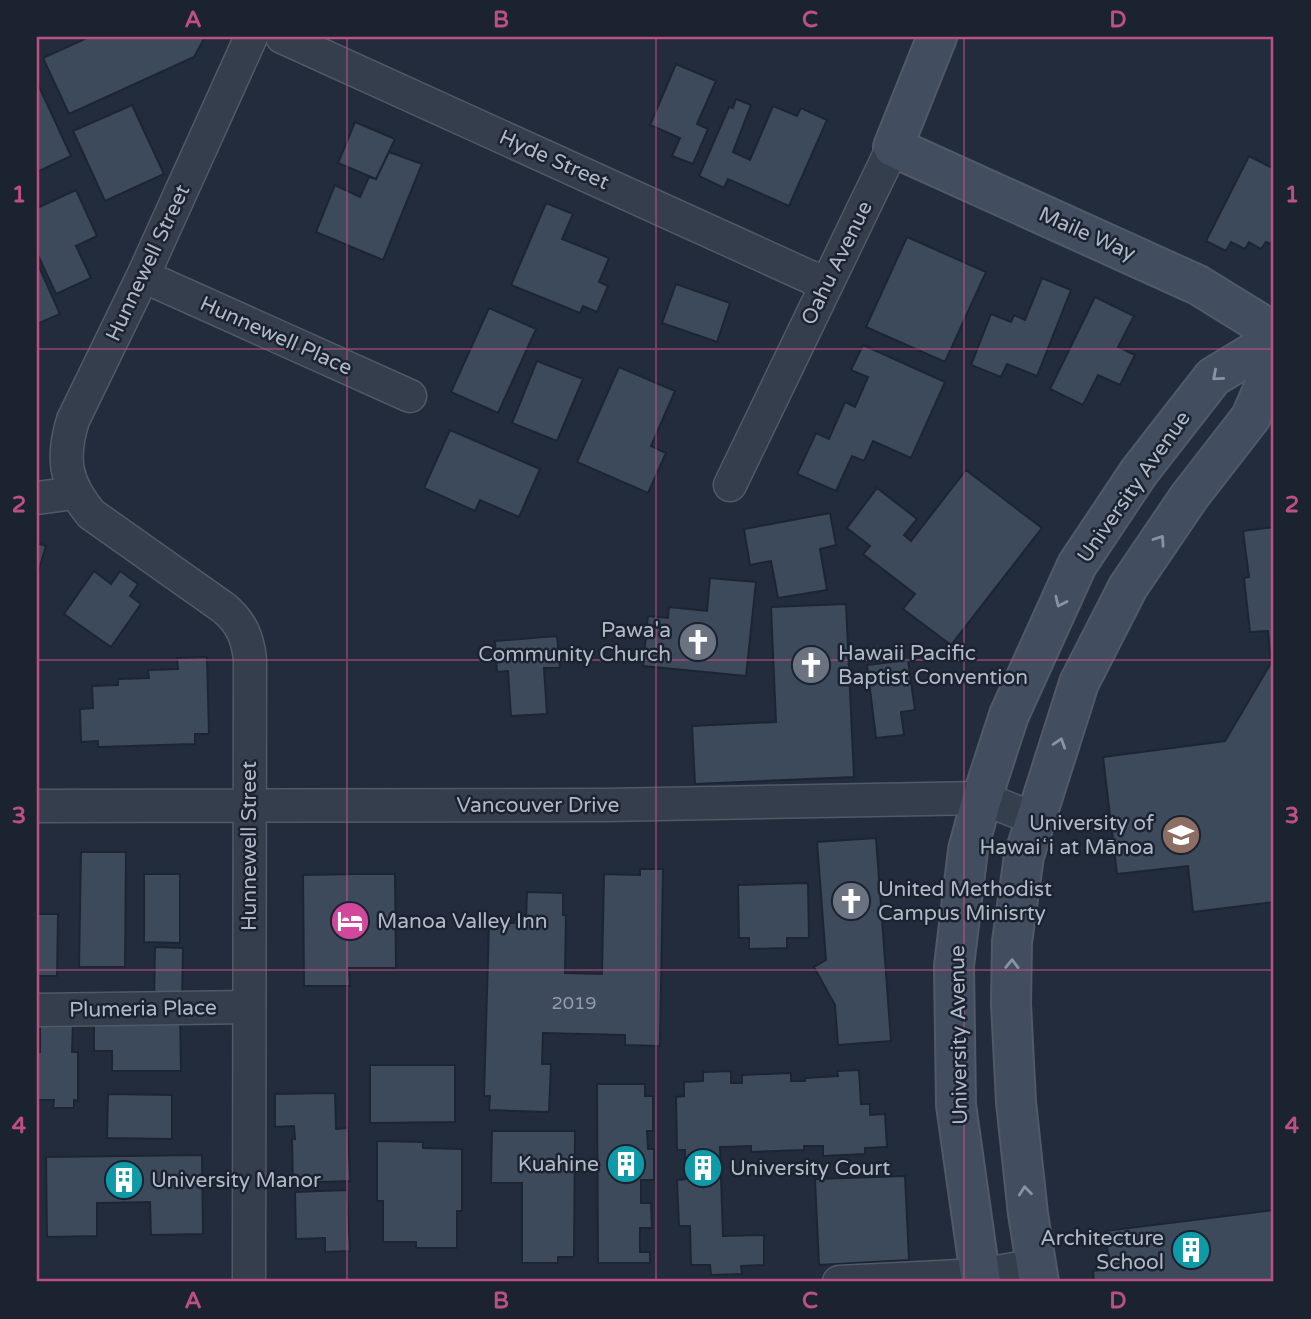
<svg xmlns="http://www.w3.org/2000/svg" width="1311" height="1319" viewBox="0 0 1311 1319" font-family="'Varela Round',sans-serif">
<rect width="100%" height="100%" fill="#222c3c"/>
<path fill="#3d4a5c" stroke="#1d2533" stroke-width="2" d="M 89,37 L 205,37 L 194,57 L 69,114 L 43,58 Z
M 676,64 L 716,81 L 697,124 L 708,129 L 693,164 L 672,156 L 680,138 L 650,125 Z
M 37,82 L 71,156 L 37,172 Z
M 736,99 L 751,105 L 733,152 L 750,160 L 773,106 L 797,116 L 801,108 L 827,120 L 789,206 L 728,179 L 724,188 L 699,176 L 729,107 L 733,108 Z
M 132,105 L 164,174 L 105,201 L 73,131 Z
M 355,122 L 395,139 L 376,179 L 338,163 Z
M 389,152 L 422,164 L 383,260 L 316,232 L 335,185 L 360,197 L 369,177 L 376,179 Z
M 1249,156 L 1274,169 L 1274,237 L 1271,244 L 1266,242 L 1261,249 L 1249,242 L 1245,249 L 1231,242 L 1226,251 L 1206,241 Z
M 76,190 L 97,236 L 76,246 L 91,278 L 56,294 L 37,253 L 37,208 Z
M 546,203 L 573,214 L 562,239 L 609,258 L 599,282 L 608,286 L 597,312 L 583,306 L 580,313 L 511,285 Z
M 907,237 L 986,272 L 945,362 L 866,327 Z
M 37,262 L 60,314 L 37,324 Z
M 1042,278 L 1071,290 L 1037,376 L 1007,364 L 1001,377 L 971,365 L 991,314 L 1011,322 L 1014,315 L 1025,320 Z
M 676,284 L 730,303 L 717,342 L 662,323 Z
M 1095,297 L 1134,316 L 1118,347 L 1135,355 L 1120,385 L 1098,375 L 1083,405 L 1050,389 Z
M 489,308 L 536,329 L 498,413 L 451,392 Z
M 863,345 L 945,382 L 911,458 L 873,441 L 864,461 L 852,456 L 836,491 L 797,474 L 816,433 L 829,439 L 845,402 L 855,407 L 868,377 L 851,370 Z
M 537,361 L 583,379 L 557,441 L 512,423 Z
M 619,367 L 675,391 L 651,446 L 666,453 L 648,493 L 577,462 Z
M 450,430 L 540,469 L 519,517 L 480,500 L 475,511 L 424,488 Z
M 966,470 L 1042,528 L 951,645 L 903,609 L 915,594 L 863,554 L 870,546 L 847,528 L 877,488 L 917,519 L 904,535 L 911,541 Z
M 830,513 L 836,545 L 820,549 L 827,590 L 778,598 L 771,561 L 750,565 L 744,529 Z
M 1274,527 L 1274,902 L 1193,912 L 1188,866 L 1117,874 L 1103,757 L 1225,741 L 1271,663 L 1268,631 L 1250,632 L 1244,578 L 1249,577 L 1243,531 Z
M 37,543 L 46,546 L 37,576 Z
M 94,571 L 111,584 L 120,571 L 138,584 L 130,596 L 141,604 L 111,647 L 64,614 Z
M 710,578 L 756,582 L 746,676 L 643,666 L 648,616 L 668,618 L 669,607 L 707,611 Z
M 846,604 L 854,777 L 695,784 L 692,726 L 776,722 L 771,607 Z
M 557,636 L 560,668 L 544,668 L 547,714 L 511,716 L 508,671 L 497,672 L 495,641 Z
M 207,657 L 209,734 L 195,734 L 195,744 L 98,747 L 98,741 L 81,742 L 80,709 L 93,708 L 92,686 L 118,685 L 118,679 L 149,678 L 148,670 L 178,669 L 177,658 Z
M 908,660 L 915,710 L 901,712 L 904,735 L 876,738 L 867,665 Z
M 876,838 L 891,1041 L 838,1045 L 835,1005 L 814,967 L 826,960 L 817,842 Z
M 81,852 L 126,852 L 125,967 L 79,967 Z
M 640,869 L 663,869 L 660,1046 L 625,1045 L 625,1035 L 543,1033 L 542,1064 L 551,1064 L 549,1112 L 489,1110 L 490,1096 L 484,1096 L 489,923 L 514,923 L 514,919 L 526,920 L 527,892 L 563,893 L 563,915 L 566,915 L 565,973 L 602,974 L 604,874 L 640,875 Z
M 144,874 L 180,874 L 180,943 L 144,942 Z
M 357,874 L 395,874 L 396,968 L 349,968 L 350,986 L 304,986 L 303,875 Z
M 808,883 L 809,938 L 787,938 L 787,948 L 749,949 L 749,938 L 739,938 L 738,885 Z
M 37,914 L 58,914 L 57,976 L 37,976 Z
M 155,947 L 183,948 L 182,1002 L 154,1001 Z
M 180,1009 L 181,1071 L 112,1071 L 112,1051 L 94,1051 L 94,1019 Z
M 40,1023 L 73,1024 L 72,1052 L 78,1052 L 78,1101 L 74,1100 L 74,1108 L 53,1108 L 54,1100 L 37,1100 L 37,1052 L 40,1052 Z
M 370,1065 L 455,1065 L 455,1122 L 370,1123 Z
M 859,1070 L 861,1104 L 870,1104 L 870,1115 L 885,1114 L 887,1147 L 865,1148 L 865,1154 L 823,1156 L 823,1146 L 804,1146 L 804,1150 L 751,1152 L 751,1146 L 720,1147 L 723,1236 L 764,1235 L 764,1265 L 741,1266 L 742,1274 L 711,1275 L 710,1265 L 691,1265 L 690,1226 L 679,1226 L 677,1180 L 686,1179 L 685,1150 L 677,1150 L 676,1097 L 684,1096 L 684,1082 L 703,1081 L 703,1072 L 731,1071 L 731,1083 L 742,1083 L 742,1075 L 791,1073 L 791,1081 L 805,1081 L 805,1078 L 838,1076 L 837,1071 Z
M 597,1084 L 645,1084 L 645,1096 L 653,1096 L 653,1131 L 647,1131 L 648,1149 L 654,1149 L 654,1180 L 641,1180 L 641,1203 L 651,1203 L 652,1228 L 640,1228 L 640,1252 L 650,1252 L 650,1263 L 598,1263 Z
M 335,1093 L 336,1129 L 348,1128 L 350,1181 L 293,1183 L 292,1138 L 295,1139 L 294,1126 L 275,1127 L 275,1094 Z
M 108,1094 L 172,1095 L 172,1139 L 107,1138 Z
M 492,1131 L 575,1131 L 574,1257 L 558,1257 L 558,1263 L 522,1263 L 522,1183 L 491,1183 Z
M 377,1141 L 423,1142 L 423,1148 L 462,1149 L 462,1211 L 457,1211 L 457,1248 L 416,1248 L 416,1242 L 383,1242 L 383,1201 L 377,1201 Z
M 202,1155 L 203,1234 L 151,1235 L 150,1202 L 97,1203 L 97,1236 L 47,1237 L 46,1157 Z
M 905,1176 L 909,1260 L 819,1265 L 815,1179 Z
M 347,1190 L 350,1251 L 325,1252 L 325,1238 L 296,1239 L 295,1192 Z
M 1274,1210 L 1274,1282 L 1094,1282 L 1093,1271 L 1110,1269 L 1105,1231 Z"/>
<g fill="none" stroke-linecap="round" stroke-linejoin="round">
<g stroke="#515967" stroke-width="35">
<path id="street" d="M 282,37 L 810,277 L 828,282
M 143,276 L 410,396
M 730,485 L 893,147
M 37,498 L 74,493
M 37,806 L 606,805 L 982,798 L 1035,819
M 37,1010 L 249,1007
M 249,1282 L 250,660 C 248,638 241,622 224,608 L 91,514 C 65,482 61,459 73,420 L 143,276 L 251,37
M 839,1282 L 980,1275 L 1037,1265"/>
</g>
<g stroke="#515967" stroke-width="42">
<path id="secondary" d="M 937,37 L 893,147 L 1198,285 L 1274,332
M 981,1282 L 956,1105 L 954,966 L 968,850 L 982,798 L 1009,715 L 1077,565 L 1139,472 L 1213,377 L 1274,340
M 1039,1282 L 1028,1214 L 1016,1102 L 1011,1004 L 1012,942 L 1024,856 L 1079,683 L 1128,587 L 1189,497 L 1251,417 L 1263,389 L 1274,355"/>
</g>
<use href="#street" stroke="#353e4c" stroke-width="32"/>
<use href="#secondary" stroke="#434d60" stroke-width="38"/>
</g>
<defs><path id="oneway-chevron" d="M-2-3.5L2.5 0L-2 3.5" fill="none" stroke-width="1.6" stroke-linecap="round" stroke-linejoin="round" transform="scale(1.75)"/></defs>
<g stroke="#8a93a4">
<use href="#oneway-chevron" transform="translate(1217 376) rotate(139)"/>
<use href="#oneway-chevron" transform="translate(1160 540) rotate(-56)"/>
<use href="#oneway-chevron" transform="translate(1060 602) rotate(115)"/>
<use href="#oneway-chevron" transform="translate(1060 743) rotate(-72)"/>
<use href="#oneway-chevron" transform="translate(1012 964) rotate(-89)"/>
<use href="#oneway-chevron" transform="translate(1025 1191) rotate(-96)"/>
</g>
<path fill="none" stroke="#bc5081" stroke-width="2" stroke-opacity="0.55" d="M 347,37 L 347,1282M 656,37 L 656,1282M 964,37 L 964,1282M 37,349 L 1274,349M 37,660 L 1274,660M 37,970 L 1274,970"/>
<defs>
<g id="church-disc" transform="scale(2.0125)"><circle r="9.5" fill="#6b7280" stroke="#1b2331"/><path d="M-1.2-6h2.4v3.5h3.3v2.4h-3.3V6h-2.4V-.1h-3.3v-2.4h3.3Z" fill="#fff"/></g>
<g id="university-disc" transform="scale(2.0125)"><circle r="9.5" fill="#8d6e63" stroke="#1b2331"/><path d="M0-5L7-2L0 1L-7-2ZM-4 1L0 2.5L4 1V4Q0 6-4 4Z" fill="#fff"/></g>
<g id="hotel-disc" transform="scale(2.0125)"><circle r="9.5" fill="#d1479c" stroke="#1b2331"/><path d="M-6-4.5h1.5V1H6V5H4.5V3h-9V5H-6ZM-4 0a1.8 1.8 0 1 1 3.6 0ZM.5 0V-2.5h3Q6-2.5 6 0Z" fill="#fff"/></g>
<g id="building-disc" transform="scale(2.0125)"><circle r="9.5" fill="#0f9aa8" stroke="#1b2331"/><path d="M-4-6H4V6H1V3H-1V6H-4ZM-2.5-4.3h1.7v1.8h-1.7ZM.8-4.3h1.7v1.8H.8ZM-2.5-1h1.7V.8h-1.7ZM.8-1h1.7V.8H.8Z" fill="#fff"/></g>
</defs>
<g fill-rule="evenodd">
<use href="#church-disc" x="698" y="642"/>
<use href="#church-disc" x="811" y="665"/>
<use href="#university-disc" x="1181" y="835"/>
<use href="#church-disc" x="851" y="901"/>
<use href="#hotel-disc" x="350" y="921"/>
<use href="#building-disc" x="626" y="1164"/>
<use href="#building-disc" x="703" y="1168"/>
<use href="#building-disc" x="124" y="1180"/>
<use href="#building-disc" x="1191" y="1250"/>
</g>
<g text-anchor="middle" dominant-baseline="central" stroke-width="5" stroke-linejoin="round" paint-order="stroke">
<g font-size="18" fill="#949dad">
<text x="574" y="1003">2019</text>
</g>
<g font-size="21" fill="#b1b9c8" stroke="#1b2331">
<text transform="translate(554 160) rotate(24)">Hyde Street</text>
<text transform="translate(1087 234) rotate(24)">Maile Way</text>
<text transform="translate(148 263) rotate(-65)">Hunnewell Street</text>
<text transform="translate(837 263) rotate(-64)">Oahu Avenue</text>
<text transform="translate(276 336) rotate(24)">Hunnewell Place</text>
<text transform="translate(1134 487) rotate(-55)">University Avenue</text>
<text x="538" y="805">Vancouver Drive</text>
<text transform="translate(249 846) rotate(-90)">Hunnewell Street</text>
<text transform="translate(143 1009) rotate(-1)">Plumeria Place</text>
<text transform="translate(959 1035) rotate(-91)">University Avenue</text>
</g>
<g font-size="21" fill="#b1b9c8" stroke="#1b2331" text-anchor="start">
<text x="671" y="630" text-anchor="end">Pawa'a<tspan x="671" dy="24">Community Church</tspan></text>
<text x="838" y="653">Hawaii Pacific<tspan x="838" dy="24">Baptist Convention</tspan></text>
<text x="1154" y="823" text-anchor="end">University of<tspan x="1154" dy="24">Hawaiʻi at Mānoa</tspan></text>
<text x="878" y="889">United Methodist<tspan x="878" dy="24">Campus Minisrty</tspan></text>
<text x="377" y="921">Manoa Valley Inn</text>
<text x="599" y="1164" text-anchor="end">Kuahine</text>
<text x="730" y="1168">University Court</text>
<text x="151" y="1180">University Manor</text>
<text x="1164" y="1238" text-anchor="end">Architecture<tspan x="1164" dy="24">School</tspan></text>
</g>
</g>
<rect width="1311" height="1319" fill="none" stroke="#1b2331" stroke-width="77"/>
<rect x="38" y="38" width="1234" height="1242" fill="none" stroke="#bc5081" stroke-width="2.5"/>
<g font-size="23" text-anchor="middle" font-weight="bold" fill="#bc5081">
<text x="193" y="27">A</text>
<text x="501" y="27">B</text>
<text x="810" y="27">C</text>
<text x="1118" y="27">D</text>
<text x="19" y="202">1</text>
<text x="1292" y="202">1</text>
<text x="19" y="512">2</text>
<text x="1292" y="512">2</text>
<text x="19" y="823">3</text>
<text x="1292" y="823">3</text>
<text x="19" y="1133">4</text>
<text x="1292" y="1133">4</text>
<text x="193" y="1308">A</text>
<text x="501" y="1308">B</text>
<text x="810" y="1308">C</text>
<text x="1118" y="1308">D</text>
</g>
</svg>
